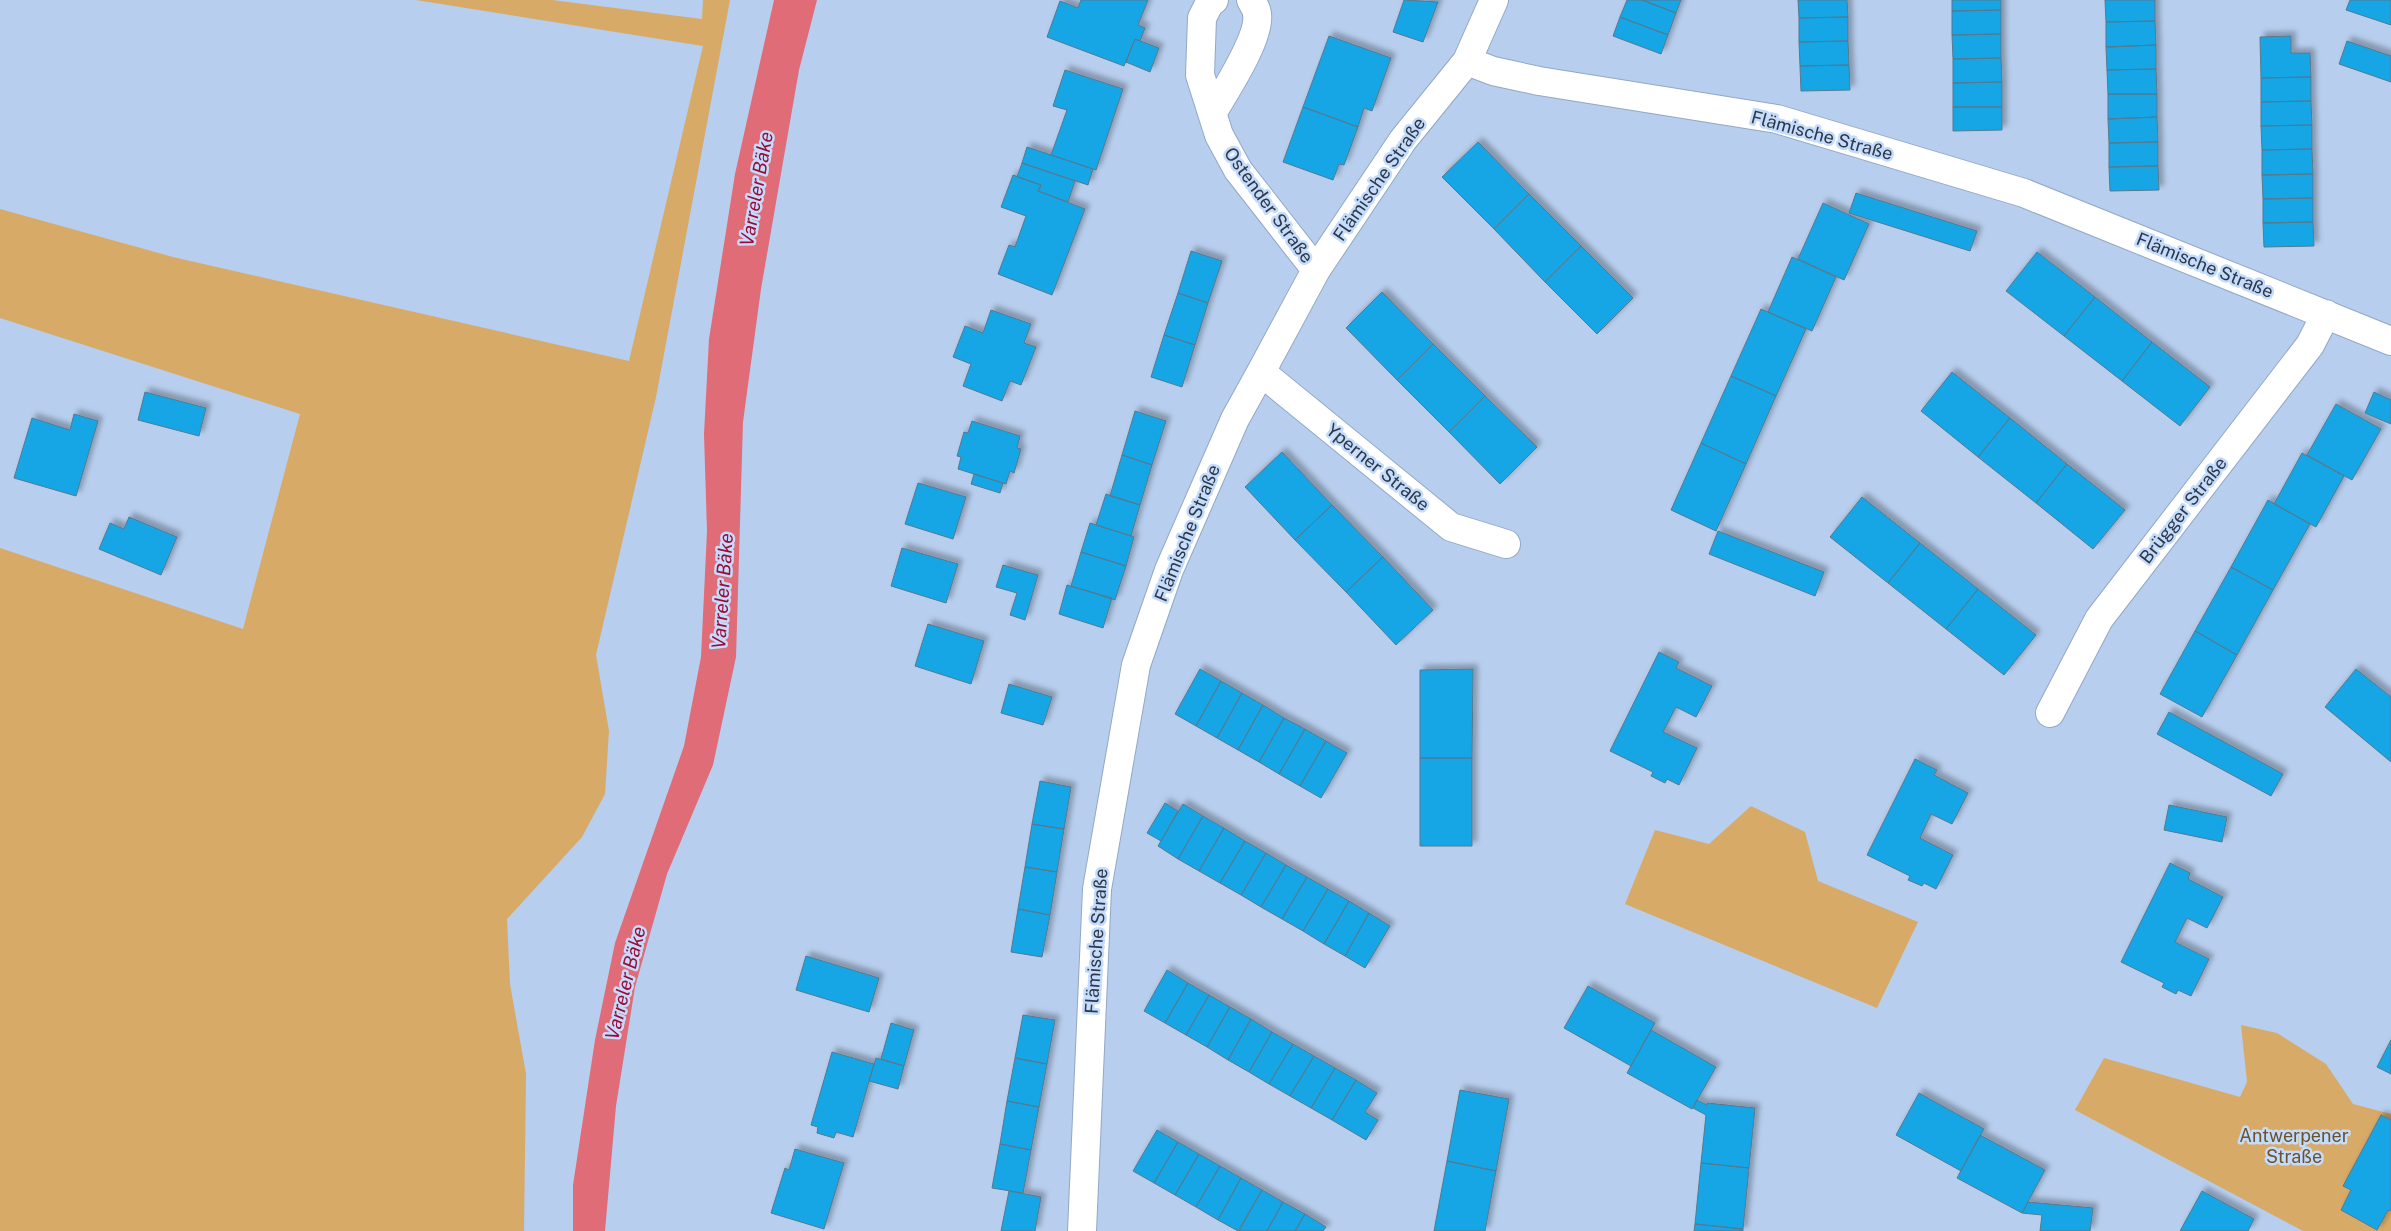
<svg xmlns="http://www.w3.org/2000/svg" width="2391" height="1231" viewBox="0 0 2391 1231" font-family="'Public Sans',sans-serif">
<defs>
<filter id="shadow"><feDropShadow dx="4.5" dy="-4.5" stdDeviation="2.5" flood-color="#0004"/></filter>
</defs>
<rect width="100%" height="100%" fill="#b7ceee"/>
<path fill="#d7aa67" d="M 416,0 L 552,0 L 702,19 L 703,0 L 730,0 L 656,397 L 596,655 L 609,731 L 605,794 L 582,837 L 507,919 L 510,984 L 526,1074 L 524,1231 L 0,1231 L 0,548 L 243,629 L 300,414 L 0,318 L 0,209 L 173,257 L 629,361 L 703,46 Z
M 1751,806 L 1805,832 L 1818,881 L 1918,922 L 1877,1008 L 1625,904 L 1655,830 L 1709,844 Z
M 2241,1025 L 2277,1033 L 2326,1064 L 2353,1104 L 2391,1114 L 2391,1231 L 2303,1231 L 2075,1110 L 2104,1058 L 2240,1097 L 2247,1082 Z"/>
<path fill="#df6c77" d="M 774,0 L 817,0 L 799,70 L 761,289 L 743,422 L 736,657 L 713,765 L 667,874 L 635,987 L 616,1106 L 605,1231 L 573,1231 L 573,1185 L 595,1040 L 615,943 L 684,746 L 701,657 L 707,531 L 704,434 L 709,339 L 735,174 Z"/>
<path fill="#14a6e6" stroke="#56798e" filter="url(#shadow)" d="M 1081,0 L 1148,0 L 1138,25 L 1145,28 L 1140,41 L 1135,39 L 1124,66 L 1047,37 L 1060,1 L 1078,8 Z
M 1404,0 L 1438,2 L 1423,42 L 1393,32 Z
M 1627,0 L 1642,0 L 1676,13 L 1668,35 L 1620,17 Z
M 1642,0 L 1681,0 L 1676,13 Z
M 1798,0 L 1847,0 L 1848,17 L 1799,18 Z
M 1952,0 L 2001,0 L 2001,10 L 1952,11 Z
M 2105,0 L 2155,0 L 2155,21 L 2106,22 Z
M 2350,0 L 2391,0 L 2391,25 L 2346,10 Z
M 2001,10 L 2001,34 L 1952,35 L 1952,11 Z
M 1620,17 L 1668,35 L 1661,54 L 1613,36 Z
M 1848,17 L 1848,41 L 1799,42 L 1799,18 Z
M 2155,21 L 2156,45 L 2106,47 L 2106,22 Z
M 2001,34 L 2001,58 L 1953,59 L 1952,35 Z
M 1329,36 L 1391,58 L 1372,111 L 1364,108 L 1358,127 L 1303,107 Z
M 2291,36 L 2291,53 L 2310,53 L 2311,77 L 2261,78 L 2260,37 Z
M 1135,39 L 1159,48 L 1150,72 L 1126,62 Z
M 1848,41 L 1849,65 L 1800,66 L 1799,42 Z
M 2347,41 L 2391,56 L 2391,82 L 2339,64 Z
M 2156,45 L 2156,69 L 2107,70 L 2106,47 Z
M 2001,58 L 2002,82 L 1953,83 L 1953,59 Z
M 1849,65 L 1850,90 L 1801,91 L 1800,66 Z
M 2156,69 L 2157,94 L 2108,94 L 2107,70 Z
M 1065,70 L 1123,89 L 1096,170 L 1051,155 L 1067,110 L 1053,106 Z
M 2311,77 L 2311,101 L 2261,102 L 2261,78 Z
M 2002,82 L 2002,107 L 1953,107 L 1953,83 Z
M 2108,94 L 2157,94 L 2157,117 L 2108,119 Z
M 2311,101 L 2312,125 L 2261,126 L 2261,102 Z
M 1303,107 L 1358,127 L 1344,165 L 1339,164 L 1333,180 L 1283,162 Z
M 1953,107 L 2002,107 L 2002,130 L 1953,131 Z
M 2157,117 L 2158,142 L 2109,143 L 2108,119 Z
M 2312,125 L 2312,149 L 2262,150 L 2261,126 Z
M 1478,142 L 1529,194 L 1494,229 L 1442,177 Z
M 2158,142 L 2158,166 L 2109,167 L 2109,143 Z
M 1027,147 L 1093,169 L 1088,185 L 1022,163 Z
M 2312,149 L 2313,174 L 2262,175 L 2262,150 Z
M 1022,163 L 1075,181 L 1068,202 L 1038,191 L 1041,185 L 1017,177 Z
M 2158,166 L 2159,190 L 2110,191 L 2109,167 Z
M 2313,174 L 2313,198 L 2263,199 L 2262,175 Z
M 1013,175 L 1041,185 L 1038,191 L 1085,209 L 1052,295 L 998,274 L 1009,245 L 1015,247 L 1026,216 L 1001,207 Z
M 1856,193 L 1977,231 L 1970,251 L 1849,213 Z
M 1529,194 L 1581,246 L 1545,282 L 1494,229 Z
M 2313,198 L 2313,222 L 2263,223 L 2263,199 Z
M 1823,203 L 1869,224 L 1844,280 L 1798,259 Z
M 2313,222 L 2314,246 L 2264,247 L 2263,223 Z
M 1581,246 L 1633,298 L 1597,334 L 1545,282 Z
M 1191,251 L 1222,261 L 1208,303 L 1178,293 Z
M 2037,252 L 2095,297 L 2064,336 L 2006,291 Z
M 1792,257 L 1836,277 L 1812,331 L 1768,312 Z
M 1382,292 L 1433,344 L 1397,380 L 1346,328 Z
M 1178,293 L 1208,303 L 1195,345 L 1164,335 Z
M 2095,297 L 2152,342 L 2122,381 L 2064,336 Z
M 1761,309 L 1806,329 L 1776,396 L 1731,376 Z
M 991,310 L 1031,324 L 1024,343 L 1036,347 L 1021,385 L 1010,381 L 1002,401 L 963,386 L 971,364 L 953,357 L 965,326 L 983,333 Z
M 1164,335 L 1195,345 L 1182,387 L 1151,377 Z
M 2152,342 L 2210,387 L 2180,426 L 2122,381 Z
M 1433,344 L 1485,396 L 1449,432 L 1397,380 Z
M 1952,372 L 2010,418 L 1978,457 L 1921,411 Z
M 1731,376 L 1776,396 L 1746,464 L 1701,443 Z
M 145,392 L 206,408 L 199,436 L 138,420 Z
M 2374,392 L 2391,400 L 2391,424 L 2365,413 Z
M 1485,396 L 1537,447 L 1500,484 L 1449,432 Z
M 2336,404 L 2381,429 L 2352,480 L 2307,455 Z
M 1135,411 L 1166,421 L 1152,465 L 1122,455 Z
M 74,414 L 98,421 L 76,496 L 14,478 L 32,418 L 70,430 Z
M 2010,418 L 2067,464 L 2036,503 L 1978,457 Z
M 972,421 L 1020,436 L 1017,448 L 1021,449 L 1014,473 L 1010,471 L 1006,484 L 958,469 L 961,457 L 957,456 L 964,432 L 968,433 Z
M 1701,443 L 1746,464 L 1716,531 L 1671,510 Z
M 1282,452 L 1332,505 L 1295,540 L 1245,487 Z
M 2302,453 L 2344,476 L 2316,527 L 2274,504 Z
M 1122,455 L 1152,465 L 1140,505 L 1110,496 Z
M 2067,464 L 2125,510 L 2093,549 L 2036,503 Z
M 974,474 L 1003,483 L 1000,493 L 971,484 Z
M 918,483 L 966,497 L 953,539 L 905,524 Z
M 1106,494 L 1140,505 L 1131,536 L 1096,525 Z
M 1862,497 L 1920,543 L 1888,583 L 1830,537 Z
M 2268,500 L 2310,524 L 2273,590 L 2231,567 Z
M 1332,505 L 1383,557 L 1346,592 L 1295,540 Z
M 129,517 L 177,537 L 161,575 L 99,549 L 110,523 L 124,529 Z
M 1090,523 L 1134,537 L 1126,566 L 1081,552 Z
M 1718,531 L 1824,572 L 1815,596 L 1709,554 Z
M 1920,543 L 1978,589 L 1946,629 L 1888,583 Z
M 902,548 L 958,564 L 946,603 L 891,586 Z
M 1081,552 L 1126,566 L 1115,600 L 1071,586 Z
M 1383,557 L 1433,610 L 1396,645 L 1346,592 Z
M 1003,565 L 1038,575 L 1025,620 L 1010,615 L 1017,593 L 996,587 Z
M 2231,567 L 2273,590 L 2237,655 L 2195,631 Z
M 1067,585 L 1112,598 L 1103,628 L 1059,614 Z
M 1978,589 L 2036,635 L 2004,675 L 1946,629 Z
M 928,624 L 984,641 L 971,684 L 915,666 Z
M 2195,631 L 2237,655 L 2202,717 L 2160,694 Z
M 1659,652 L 1679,662 L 1676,668 L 1712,686 L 1696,717 L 1676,707 L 1663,732 L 1697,748 L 1679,785 L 1667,779 L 1665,783 L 1651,776 L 1653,772 L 1610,751 Z
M 1200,669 L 1221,681 L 1196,726 L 1175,714 Z
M 1473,669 L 1472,758 L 1420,758 L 1420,670 Z
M 2356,669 L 2391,697 L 2391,762 L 2325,707 Z
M 1221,681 L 1242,693 L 1217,738 L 1196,726 Z
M 1009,684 L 1052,697 L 1043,725 L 1001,713 Z
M 1242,693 L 1263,705 L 1238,750 L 1217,738 Z
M 1263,705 L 1284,718 L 1259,762 L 1238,750 Z
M 2169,712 L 2283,774 L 2271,796 L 2157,734 Z
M 1284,718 L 1305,729 L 1279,774 L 1259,762 Z
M 1305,729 L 1326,741 L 1300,786 L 1279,774 Z
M 1326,741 L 1347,753 L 1321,798 L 1300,786 Z
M 1420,758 L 1472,758 L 1472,846 L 1420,846 Z
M 1915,759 L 1937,770 L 1934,775 L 1968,793 L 1952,824 L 1931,814 L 1920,838 L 1953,855 L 1936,889 L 1924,883 L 1922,886 L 1908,880 L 1910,876 L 1867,855 Z
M 1040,781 L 1071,787 L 1064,829 L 1032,824 Z
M 1165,803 L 1178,811 L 1161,841 L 1147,833 Z
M 1183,804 L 1203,816 L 1178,859 L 1158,846 Z
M 2169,805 L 2227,817 L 2222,842 L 2164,830 Z
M 1203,816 L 1224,828 L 1199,871 L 1178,859 Z
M 1032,824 L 1064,829 L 1057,872 L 1025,867 Z
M 1224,828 L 1245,841 L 1220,883 L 1199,871 Z
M 1245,841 L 1266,853 L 1241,895 L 1220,883 Z
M 1266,853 L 1286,865 L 1261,907 L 1241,895 Z
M 2170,863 L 2190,873 L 2188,879 L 2223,897 L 2207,928 L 2187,918 L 2175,942 L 2209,959 L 2191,996 L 2178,990 L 2176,994 L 2162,987 L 2164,983 L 2121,962 Z
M 1286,865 L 1307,877 L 1282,919 L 1261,907 Z
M 1025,867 L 1057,872 L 1050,915 L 1018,909 Z
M 1307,877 L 1328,889 L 1303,931 L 1282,919 Z
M 1328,889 L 1349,901 L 1324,944 L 1303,931 Z
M 1349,901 L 1369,913 L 1345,956 L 1324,944 Z
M 1018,909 L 1050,915 L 1042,957 L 1011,952 Z
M 1369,913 L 1390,926 L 1365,968 L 1345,956 Z
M 806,956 L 879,978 L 869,1012 L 796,990 Z
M 1167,970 L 1188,983 L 1165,1023 L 1144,1011 Z
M 1188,983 L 1209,995 L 1186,1035 L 1165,1023 Z
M 1588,986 L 1655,1023 L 1631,1066 L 1564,1028 Z
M 1209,995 L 1230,1007 L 1207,1047 L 1186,1035 Z
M 1230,1007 L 1251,1019 L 1228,1060 L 1207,1047 Z
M 1023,1015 L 1055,1020 L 1047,1064 L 1015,1058 Z
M 1251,1019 L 1272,1032 L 1249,1072 L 1228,1060 Z
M 891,1023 L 914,1030 L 904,1066 L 881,1059 Z
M 1651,1030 L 1716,1067 L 1692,1109 L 1627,1073 Z
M 1272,1032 L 1293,1044 L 1269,1084 L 1249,1072 Z
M 2391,1040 L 2391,1074 L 2377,1067 Z
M 1293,1044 L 1314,1056 L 1290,1096 L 1269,1084 Z
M 832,1052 L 874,1064 L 853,1137 L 836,1132 L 834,1138 L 817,1133 L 818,1127 L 811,1125 Z
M 1314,1056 L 1335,1068 L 1311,1108 L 1290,1096 Z
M 876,1058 L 904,1066 L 898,1089 L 869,1081 Z
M 1015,1058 L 1047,1064 L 1039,1107 L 1007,1101 Z
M 1335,1068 L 1356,1080 L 1332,1120 L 1311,1108 Z
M 1356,1080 L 1377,1093 L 1365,1112 L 1378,1120 L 1366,1140 L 1332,1120 Z
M 1460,1090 L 1509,1099 L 1496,1171 L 1447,1161 Z
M 1919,1093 L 1984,1129 L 1961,1171 L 1896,1135 Z
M 1697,1100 L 1707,1105 L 1707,1103 L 1755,1108 L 1749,1168 L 1701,1163 L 1706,1115 L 1693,1108 Z
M 1007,1101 L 1039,1107 L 1031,1150 L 1000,1144 Z
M 2381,1115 L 2391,1120 L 2391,1211 L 2388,1210 L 2377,1230 L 2341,1210 L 2351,1190 L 2343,1186 Z
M 1157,1130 L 1178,1142 L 1154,1183 L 1133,1171 Z
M 1980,1135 L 2045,1170 L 2022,1213 L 1957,1178 Z
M 1178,1142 L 1199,1154 L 1175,1195 L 1154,1183 Z
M 1000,1144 L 1031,1150 L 1023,1193 L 992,1188 Z
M 795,1149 L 844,1163 L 824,1229 L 771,1213 L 785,1168 L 789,1170 Z
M 1199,1154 L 1220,1166 L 1196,1207 L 1175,1195 Z
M 1447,1161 L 1496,1171 L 1485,1231 L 1434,1231 Z
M 1701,1163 L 1749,1168 L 1743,1229 L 1695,1224 Z
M 1220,1166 L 1241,1178 L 1218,1220 L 1196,1207 Z
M 1241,1178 L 1262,1190 L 1238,1231 L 1218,1220 Z
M 1262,1190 L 1283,1202 L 1267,1231 L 1239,1231 Z
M 1009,1191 L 1041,1197 L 1035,1231 L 1001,1231 Z
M 2202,1191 L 2254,1219 L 2248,1231 L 2180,1231 Z
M 1283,1202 L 1305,1214 L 1295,1231 L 1267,1231 Z
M 2028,1202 L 2093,1208 L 2090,1231 L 2040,1231 L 2042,1215 L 2022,1213 Z
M 1305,1214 L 1326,1227 L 1323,1231 L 1295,1231 Z
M 1695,1224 L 1743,1229 L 1743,1231 L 1694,1231 Z"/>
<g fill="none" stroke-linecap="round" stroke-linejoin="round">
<g stroke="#91a8c6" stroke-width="30">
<path id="minor" d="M 1214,0 L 1209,4 L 1202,18 L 1200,75 L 1219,135 L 1238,170 L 1316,270
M 1467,61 L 1494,0
M 1213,112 C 1225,91 1261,37 1257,14 C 1257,9 1253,4 1251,0
M 1261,372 L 1451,527 L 1506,544
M 2050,713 L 2099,619 L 2310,345 L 2326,314
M 1082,1231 L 1097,889 L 1136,665 L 1169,570 L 1235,419 L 1261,372 L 1316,270 L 1403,140 L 1467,61 L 1493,71 L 1539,81 L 1777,119 L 2024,193 L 2391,341"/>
</g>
<use href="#minor" stroke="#fff" stroke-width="28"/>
</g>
<g text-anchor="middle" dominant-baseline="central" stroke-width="5" stroke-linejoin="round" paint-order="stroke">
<g font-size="18" fill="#2e3744" stroke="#c3dbfc">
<text transform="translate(1822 135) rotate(15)">Flämische Straße</text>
<text transform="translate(1379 179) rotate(-55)">Flämische Straße</text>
<text transform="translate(1269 205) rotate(54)">Ostender Straße</text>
<text transform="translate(2205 265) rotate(22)">Flämische Straße</text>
<text transform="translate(1378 467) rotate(39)">Yperner Straße</text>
<text transform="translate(2183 510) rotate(-52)">Brügger Straße</text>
<text transform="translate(1187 533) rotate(-68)">Flämische Straße</text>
<text transform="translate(1096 941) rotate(-86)">Flämische Straße</text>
</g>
<g font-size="18" fill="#6d5127" stroke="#c3dbfc">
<text x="2294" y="1135">Antwerpener<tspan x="2294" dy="21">Straße</tspan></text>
</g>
<g font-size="19" font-style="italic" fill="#9e0932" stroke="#c3dbfc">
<text transform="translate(756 189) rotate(-80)">Varreler Bäke</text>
<text transform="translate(722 591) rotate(-86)">Varreler Bäke</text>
<text transform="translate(625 983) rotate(-76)">Varreler Bäke</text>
</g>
</g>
</svg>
